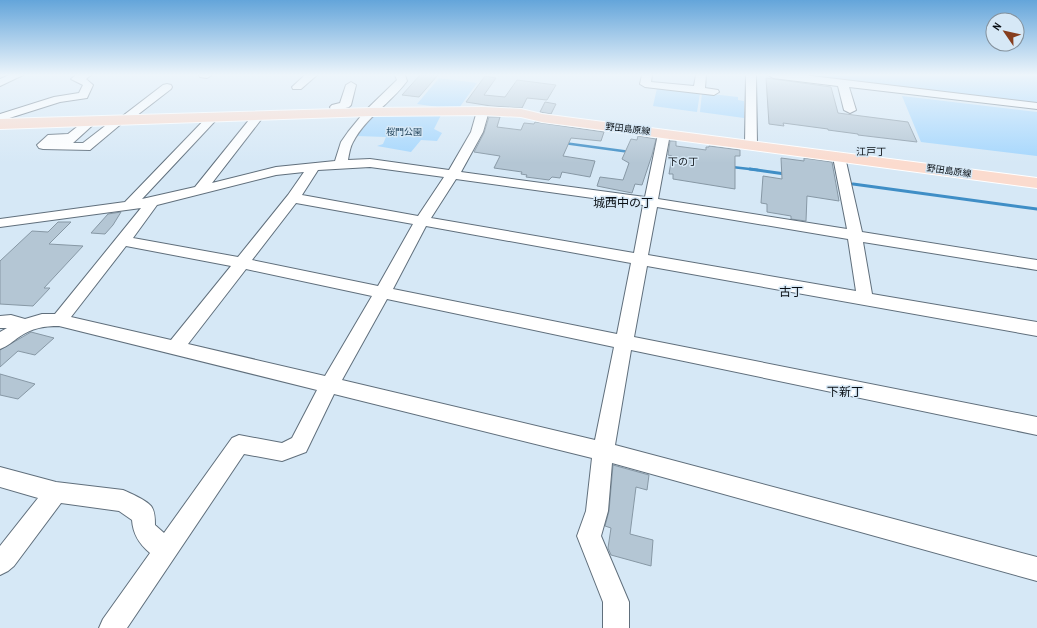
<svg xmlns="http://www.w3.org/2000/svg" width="1037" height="628" viewBox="0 0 1037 628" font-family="'Archivo Narrow','Noto Sans JP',sans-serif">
<rect width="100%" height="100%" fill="#d6e8f6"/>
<path fill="#a4d6fd" d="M 795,75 L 1037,75 L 1037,103 Z
M 439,78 L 477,83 L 459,108 L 445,108 L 417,104 Z
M 657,88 L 700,93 L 697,112 L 653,106 Z
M 702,93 L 738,97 L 738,100 L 744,101 L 744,118 L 700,112 Z
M 902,96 L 1037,112 L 1037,156 L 921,142 Z
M 442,113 L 434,129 L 442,133 L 437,141 L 421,140 L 411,152 L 377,146 L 383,144 L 386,137 L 357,136 L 369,119 L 375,116 Z"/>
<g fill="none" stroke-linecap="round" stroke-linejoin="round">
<path stroke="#3f8ec6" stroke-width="2.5" d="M 564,143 L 630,152
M 668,158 L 676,159
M 732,167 L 758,170"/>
<path stroke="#3f8ec6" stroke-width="3" d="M 750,169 L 785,174
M 853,184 L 1037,209"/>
</g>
<path fill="#b4c6d4" stroke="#8798a5" d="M 420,75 L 438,75 L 419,97 L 402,95 Z
M 485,76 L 496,78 L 484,95 L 505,97 L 517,80 L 556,85 L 547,100 L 527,98 L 522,108 L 491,106 L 466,102 Z
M 766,78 L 831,87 L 838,113 L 908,122 L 917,142 L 858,135 L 858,134 L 828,130 L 828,129 L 783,123 L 784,126 L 769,124 Z
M 545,102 L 556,104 L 551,114 L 540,112 Z
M 489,117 L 500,117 L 497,127 L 521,130 L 524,123 L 534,124 L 535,122 L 604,132 L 601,141 L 571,138 L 563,156 L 595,161 L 590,177 L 562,172 L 560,178 L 552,177 L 549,180 L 526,177 L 527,175 L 521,174 L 522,172 L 494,168 L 500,156 L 474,152 L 484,133 Z
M 638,136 L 656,139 L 652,155 L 642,185 L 635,184 L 632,193 L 597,186 L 600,177 L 623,180 L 629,163 L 622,159 L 631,139 L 637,140 Z
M 670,141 L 676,141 L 676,146 L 706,150 L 706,147 L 709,147 L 709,146 L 740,150 L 740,156 L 735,156 L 735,189 L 673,179 L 673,174 L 669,174 L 672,156 L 668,155 Z
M 781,158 L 804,161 L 804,158 L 832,162 L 839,201 L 807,196 L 806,221 L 791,219 L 791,216 L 767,212 L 767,204 L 761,203 L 763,176 L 782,179 Z
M 121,212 L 113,225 L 105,234 L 91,233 L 108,214 Z
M 58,222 L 71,222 L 49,244 L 83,246 L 44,288 L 50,288 L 33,306 L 0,304 L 0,261 L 32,231 L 48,232 Z
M 31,332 L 54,338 L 35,355 L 18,351 L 0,367 L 0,350 Z
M 0,374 L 35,384 L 18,399 L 0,395 Z
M 613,465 L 649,475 L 647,490 L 636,487 L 630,534 L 653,540 L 651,566 L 611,555 L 608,548 L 611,528 L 605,526 L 609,511 Z"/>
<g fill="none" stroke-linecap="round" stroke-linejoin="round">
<g stroke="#606f7c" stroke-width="2">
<path id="minor" d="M 9,75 L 23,75 L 0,86 L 0,79 Z
M 76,75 L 91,75 L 86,79 L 93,85 L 87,98 L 60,102 L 0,121 L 0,114 L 54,97 L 79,93 L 83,85 L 71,79 Z
M 199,75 L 212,75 L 207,78 L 200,77 Z
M 305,75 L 317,75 L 301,89 L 293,89 L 292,87 Z
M 395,75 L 405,75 L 407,81 C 391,103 366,117 353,142 C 350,147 349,154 348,160 L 370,159 L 449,170 L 471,132 L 477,111 L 479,109 L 487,109 L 489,111 L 483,132 L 461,172 L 645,197 L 658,134 L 660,131 L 668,131 L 670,134 L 658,199 L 847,229 L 833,157 L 835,154 L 843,154 L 845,157 L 862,232 L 1037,260 L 1037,270 L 863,242 L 872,294 L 1037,322 L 1037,336 L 647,266 L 634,337 L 1037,417 L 1037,435 L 631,350 L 615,445 L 1037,557 L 1037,581 L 612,463 L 608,511 L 601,536 L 629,602 L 629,628 L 603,628 L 603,602 L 577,536 L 586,511 L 592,458 L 334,394 L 306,452 L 282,461 L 244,454 L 127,628 L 99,628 L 103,619 L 150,553 C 139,544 133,534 132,520 L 119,511 L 61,503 L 14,566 L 8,571 L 0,575 L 0,546 L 38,498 L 0,487 L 0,467 L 56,482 L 123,490 C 130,493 146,500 151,506 C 155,511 155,519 155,525 L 164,533 L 232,438 L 239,435 L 282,443 L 292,438 L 317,390 L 59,326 C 44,326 32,328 19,337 C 13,341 8,346 0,349 L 0,332 L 7,328 L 0,328 L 0,316 L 11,315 L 25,319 L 42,314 L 55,314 L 141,208 L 0,227 L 0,219 L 125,202 L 208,116 L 216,116 L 218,118 L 216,120 L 142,199 L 195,187 L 253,115 L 261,115 L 263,117 L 212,183 L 276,167 L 335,161 L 341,142 L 348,132 L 366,110 L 397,80 ZM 370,167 L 444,177 L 418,216 L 302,195 L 318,170 ZM 304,172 L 288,195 L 238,257 L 133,238 L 157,205 L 276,175 ZM 456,179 L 643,205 L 634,253 L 431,218 ZM 296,203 L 413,224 L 378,286 L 252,260 ZM 657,207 L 848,239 L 856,291 L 648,255 ZM 426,226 L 631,263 L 617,334 L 393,289 ZM 126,246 L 231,266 L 171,340 L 71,317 ZM 246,269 L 372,296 L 325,376 L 188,344 ZM 387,299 L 614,347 L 595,440 L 342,380 Z
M 642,75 L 652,75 L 651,82 L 694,86 L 696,75 L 706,75 L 705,88 L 718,90 L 719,92 L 714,95 L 645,87 L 640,84 Z
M 746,75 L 756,75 L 757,145 L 755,148 L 747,148 L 745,145 Z
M 768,75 L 803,75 L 1037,103 L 1037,109 L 849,87 L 856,110 L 850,113 L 844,110 L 838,86 L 773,78 Z
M 351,82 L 356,85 L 351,105 L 349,107 L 342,109 L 343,114 L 341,116 L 333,116 L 330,107 L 332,105 L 340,103 L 346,85 Z
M 167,84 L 171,85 L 172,87 L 171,89 L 127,123 L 121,124 L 90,150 L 43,149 L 39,148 L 37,145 L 48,135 L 68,134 L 87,119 L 95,119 L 97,121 L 95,123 L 73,143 L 83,143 L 114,119 L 120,118 L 163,85 Z"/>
</g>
<g stroke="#fff" stroke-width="2">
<path id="major" d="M 483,107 L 521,109 L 542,114 L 1037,178 L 1037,188 L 542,122 L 521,117 L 483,115 L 370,116 L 0,129 L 0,119 L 370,108 Z"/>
</g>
<use href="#minor" fill="#fff" fill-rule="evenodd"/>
<use href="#major" fill="#fbdbce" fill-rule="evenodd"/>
</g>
<linearGradient id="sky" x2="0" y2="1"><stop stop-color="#64a5da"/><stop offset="0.46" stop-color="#edf5fb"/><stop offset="1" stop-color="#edf5fb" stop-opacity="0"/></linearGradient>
<rect width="1037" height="163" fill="url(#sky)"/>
<g text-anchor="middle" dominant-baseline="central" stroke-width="3" stroke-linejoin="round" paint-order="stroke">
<g font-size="9" fill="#0a0f14" stroke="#d6e8f6">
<text transform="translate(628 129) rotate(7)">野田島原線</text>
<text transform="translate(949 171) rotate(8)">野田島原線</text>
</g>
<g font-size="9" fill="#1a3c54" stroke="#d6e8f6">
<text x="404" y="132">桜門公園</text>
</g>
<g font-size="10" fill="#0a0f14" stroke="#d6e8f6">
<text x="871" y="151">江戸丁</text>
<text x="683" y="161">下の丁</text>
</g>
<g font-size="12" fill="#0a0f14" stroke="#d6e8f6">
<text x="623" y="203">城西中の丁</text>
<text x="791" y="292">古丁</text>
<text x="845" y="392">下新丁</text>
</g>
</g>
<g transform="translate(1005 32) rotate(304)"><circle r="19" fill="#d6e8f6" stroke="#84919c"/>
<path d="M0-3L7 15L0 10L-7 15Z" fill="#863e1e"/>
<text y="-6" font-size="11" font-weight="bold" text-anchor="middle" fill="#0a0f14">N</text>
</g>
</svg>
